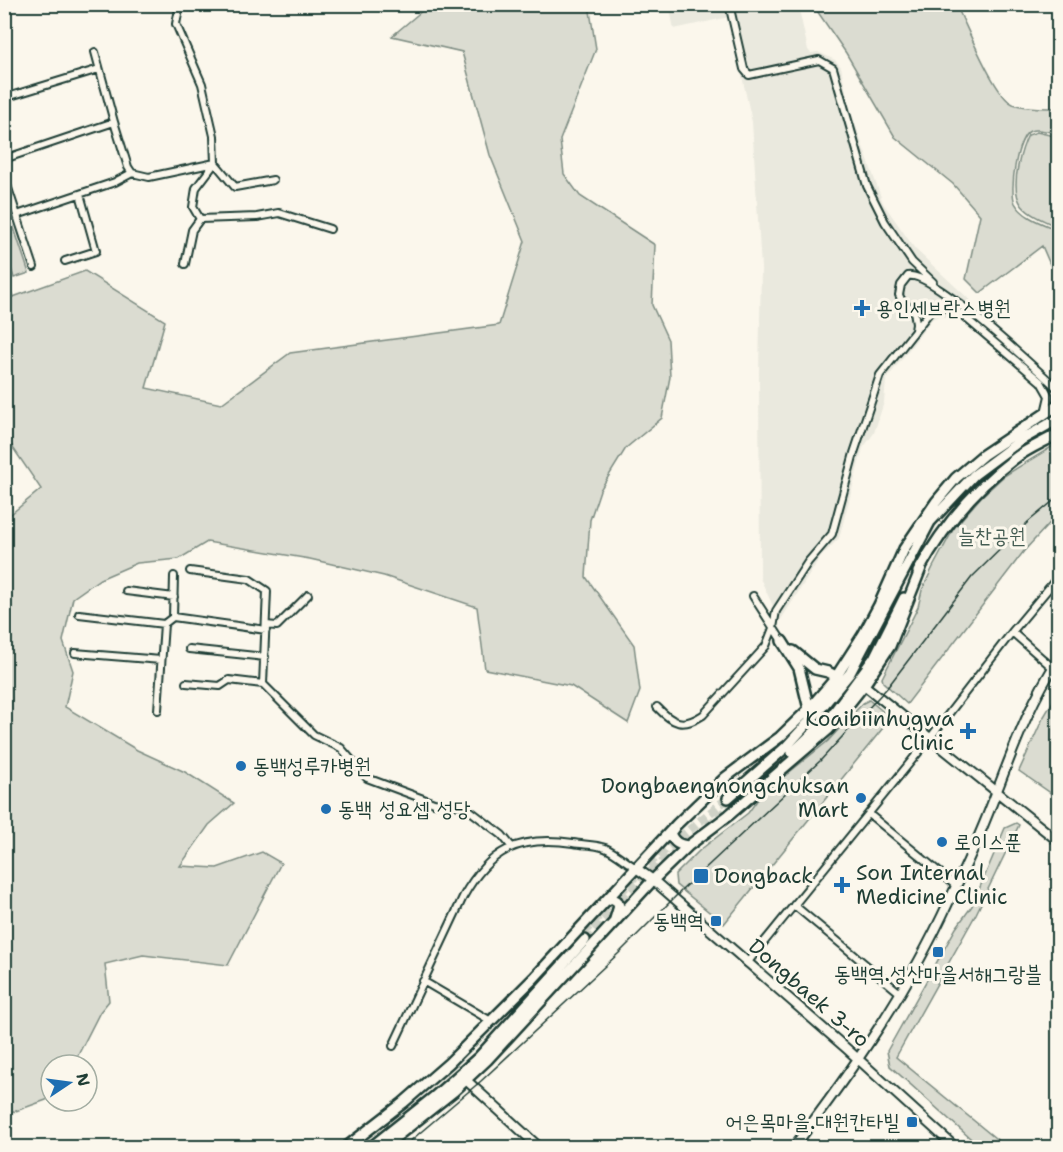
<svg xmlns="http://www.w3.org/2000/svg" width="1063" height="1152" viewBox="0 0 1063 1152" font-family="'Shantell Sans','Poor Story',sans-serif">
<rect width="100%" height="100%" fill="#fbf7ec"/>
<filter id="ink" filterUnits="userSpaceOnUse"><feTurbulence type="fractalNoise" baseFrequency=".0167" numOctaves="2"/><feDisplacementMap in="SourceGraphic" scale="12" xChannelSelector="R" yChannelSelector="G"/><feConvolveMatrix kernelMatrix="1 2 1 2 8 2 1 2 1" color-interpolation-filters="sRGB"/></filter>
<g filter="url(#ink)">
<path fill="#eae9de" d="M 669,5 L 798,5 L 808,50 L 811,53 L 818,52 L 835,60 L 841,67 L 849,107 L 883,203 L 915,249 L 971,301 L 953,318 L 939,316 L 932,319 L 886,380 L 884,402 L 874,433 L 863,448 L 839,538 L 820,558 L 780,621 L 760,578 L 759,374 L 761,268 L 752,122 L 729,17 L 674,29 Z"/>
<path fill="#dbdcd1" stroke="#7d8c82" stroke-width="1.5" d="M 429,5 L 589,5 L 596,49 L 560,140 L 564,174 L 580,196 L 655,245 L 652,305 L 668,340 L 670,377 L 662,418 L 626,448 L 600,490 L 590,520 L 586,577 L 634,645 L 640,691 L 628,723 L 571,686 L 485,669 L 477,607 L 384,576 L 310,559 L 207,542 L 179,559 L 137,563 L 100,579 L 73,598 L 63,641 L 73,671 L 65,707 L 137,750 L 185,772 L 234,803 L 209,825 L 180,866 L 217,868 L 262,852 L 281,863 L 228,965 L 143,955 L 105,964 L 109,1001 L 100,1012 L 73,1065 L 51,1065 L 51,1096 L 46,1100 L 5,1115 L 5,519 L 41,489 L 5,436 L 5,274 L 13,297 L 85,271 L 165,321 L 146,388 L 221,404 L 290,353 L 499,325 L 525,241 L 490,155 L 462,52 L 392,36 Z
M 813,5 L 956,5 C 966,24 995,97 1013,104 C 1027,109 1044,108 1058,108 L 1058,134 C 1051,132 1038,128 1030,131 C 1017,137 1009,190 1015,203 C 1023,218 1044,224 1058,230 L 1058,283 L 1042,246 L 980,293 L 966,279 L 980,215 L 953,184 L 895,137 L 846,53 Z
M 1037,132 L 1058,137 L 1058,227 C 1024,212 1010,206 1018,166 C 1020,156 1023,145 1028,135 Z
M 13,225 L 29,273 L 14,278 L 5,249 L 5,228 Z
M 1058,443 L 1058,514 L 1024,551 L 907,704 L 883,682 L 882,678 L 918,607 L 922,590 L 933,567 L 954,528 L 981,497 L 1004,476 Z
M 1058,693 L 1058,798 L 1019,771 L 1043,718 Z
M 869,700 L 891,718 L 724,924 L 676,885 L 675,875 L 700,850 L 748,813 L 761,795 L 828,741 L 863,703 Z
M 1016,823 L 1019,825 L 976,914 L 896,1057 L 1006,1147 L 980,1147 L 890,1066 L 887,1051 L 956,928 L 972,906 L 1005,828 Z"/>
<g fill="none" stroke-linecap="round" stroke-linejoin="round">
<path stroke="#cfd2c7" stroke-width="9" stroke-dasharray="9 4.5" stroke-linecap="butt" d="M 708,826 L 732,806
M 583,933 L 642,869 L 728,798
M 585,940 L 647,875 L 683,846"/>
<g stroke="#1f3d34" stroke-width="10">
<path id="minor" d="M 180,4 L 176,24 L 202,84 L 214,136 L 215,163
M 729,4 L 744,69 L 749,75 L 819,60 L 833,68 L 867,186 L 885,222 L 912,262 L 933,282
M 95,52 L 114,122
M 4,98 L 99,69
M 4,159 L 114,122 L 128,167 L 132,173
M 215,163 L 196,188 L 193,207 L 200,219 L 257,217 L 279,213 L 330,229
M 215,163 L 235,187 L 273,180
M 4,176 L 34,267
M 17,215 L 115,182 L 132,173 L 149,177 L 215,163
M 65,261 L 96,251 L 80,194
M 185,264 L 192,230 L 200,219
M 914,310 L 916,324 L 915,330
M 1045,413 L 1049,396 L 1041,382 L 954,308 C 935,304 909,320 899,295 L 901,285 L 908,276 C 932,271 1036,369 1058,389
M 190,571 L 249,579 L 267,591 L 263,684 L 314,735 L 341,748 L 367,778 L 434,803 L 464,806 L 502,835 L 511,846
M 126,591 L 174,597
M 753,596 L 782,641
M 79,614 L 164,624
M 173,617 L 174,576
M 266,625 L 277,626 L 308,595
M 1012,632 L 1053,668
M 189,649 L 265,657
M 75,653 L 161,660
M 186,683 L 220,686 L 229,680 L 263,684
M 657,707 C 673,724 683,728 703,715 L 766,646 L 773,628 L 776,611 L 808,562 L 832,534 L 854,453 L 880,375 L 933,308
M 158,710 L 164,624 L 173,617 L 266,630
M 869,814 L 956,886
M 794,905 L 900,993
M 747,963 L 930,738 L 1012,632 L 1058,577
M 423,981 L 491,1021
M 393,1046 L 463,897 C 489,850 519,835 573,843 C 583,845 595,844 605,848 C 615,852 626,862 636,868"/>
</g>
<g stroke="#1f3d34" stroke-width="12">
<path id="tertiary" d="M 864,685 L 1058,841
M 636,868 L 653,880 L 847,1049 L 956,1148
M 466,1080 L 540,1148
M 793,1148 C 852,1071 909,989 949,901 C 965,868 980,835 993,801 C 1012,753 1029,703 1058,660"/>
</g>
<g stroke="#1f3d34" stroke-width="14">
<path id="secondary" d="M 918,572 C 942,528 973,490 1014,459 C 1027,449 1044,442 1058,434
M 782,641 L 799,668 L 809,709
M 793,651 L 815,669 L 828,672 L 836,676
M 792,753 L 832,715 L 874,658 L 904,598
M 728,798 L 785,748 L 818,712 L 850,673 L 930,522 L 974,475 L 1021,440 L 1058,419
M 674,828 L 670,833 C 674,843 679,845 688,846
M 606,901 L 611,898 L 617,901 L 619,906 L 615,919
M 345,1148 L 403,1103 L 449,1063 L 534,978 L 677,824 L 726,777 L 780,737 L 809,709 L 834,680 L 863,635 L 879,605 L 904,549 L 936,502 L 956,478 L 983,455 L 1058,405
M 370,1148 L 434,1097 L 479,1057 L 585,940
M 382,1148 L 454,1091 L 487,1060 L 653,880 L 688,846 L 729,815 L 829,729 L 864,685 L 890,646 L 921,568"/>
</g>
<use href="#minor" stroke="#fbf7ec" stroke-width="6"/>
<use href="#tertiary" stroke="#fbf7ec" stroke-width="8"/>
<use href="#secondary" stroke="#fbf7ec" stroke-width="9"/>
<path stroke="#1f3d34" stroke-width="1.5" d="M 402,1148 L 481,1081 L 619,953 L 683,889 L 820,761 L 887,688 L 972,577 L 1028,522 L 1058,497"/>
</g>
</g>
<g fill="#1f6fb2" stroke="#fbf7ec" stroke-width="2">
<path d="M859 299h6v6h6v6h-6v6h-6v-6h-6v-6h6z"/>
<path d="M965 722h6v6h6v6h-6v6h-6v-6h-6v-6h6z"/>
<circle cx="241" cy="766" r="6"/>
<circle cx="861" cy="798" r="6"/>
<circle cx="326" cy="809" r="6"/>
<circle cx="942" cy="842" r="6"/>
<rect x="693" y="868" width="16" height="16" rx="3"/>
<path d="M839 876h6v6h6v6h-6v6h-6v-6h-6v-6h6z"/>
<rect x="710" y="915" width="12" height="12" rx="3"/>
<rect x="932" y="946" width="12" height="12" rx="3"/>
<rect x="906" y="1116" width="12" height="12" rx="3"/>
</g>
<g text-anchor="middle" dominant-baseline="central" stroke-width="6" stroke-linejoin="round" paint-order="stroke">
<g font-size="21" fill="#1f3d34" stroke="#fbf7ec" text-anchor="start">
<text x="876" y="308">용인세브란스병원</text>
<text x="954" y="719" text-anchor="end">Koaibiinhugwa<tspan x="954" dy="24">Clinic</tspan></text>
<text x="253" y="766">동백성루카병원</text>
<text x="849" y="786" text-anchor="end">Dongbaengnongchuksan<tspan x="849" dy="24">Mart</tspan></text>
<text x="338" y="809">동백 성요셉 성당</text>
<text x="954" y="842">로이스푼</text>
<text x="856" y="873">Son Internal<tspan x="856" dy="24">Medicine Clinic</tspan></text>
<text x="714" y="876">Dongback</text>
<text x="704" y="921" text-anchor="end">동백역</text>
<text x="938" y="974" text-anchor="middle">동백역.성산마을서해그랑블</text>
<text x="900" y="1122" text-anchor="end">어은목마을.대원칸타빌</text>
</g>
<g font-size="21" fill="#455d53" stroke="#fbf7ec">
<text x="992" y="536">늘찬공원</text>
</g>
<g font-size="21" fill="#1f3d34" stroke="#fbf7ec">
<text transform="translate(809 993) rotate(41)">Dongbaek 3-ro</text>
</g>
</g>
<rect width="1063" height="1152" fill="none" stroke="#fbf7ec" stroke-width="24"/>
<rect x="12" y="12" width="1039" height="1128" fill="none" stroke="#1f3d34" stroke-width="2" filter="url(#ink)"/>
<g transform="translate(69 1083) rotate(77)"><circle r="28" fill="#fbf7ec" stroke="#a3ada2" stroke-width="1.5"/>
<path d="M0-4.5L10 22L0 15L-10 22Z" fill="#1f6fb2"/>
<text y="-9" font-size="16" font-weight="bold" text-anchor="middle" fill="#1f3d34">N</text>
</g>
</svg>
